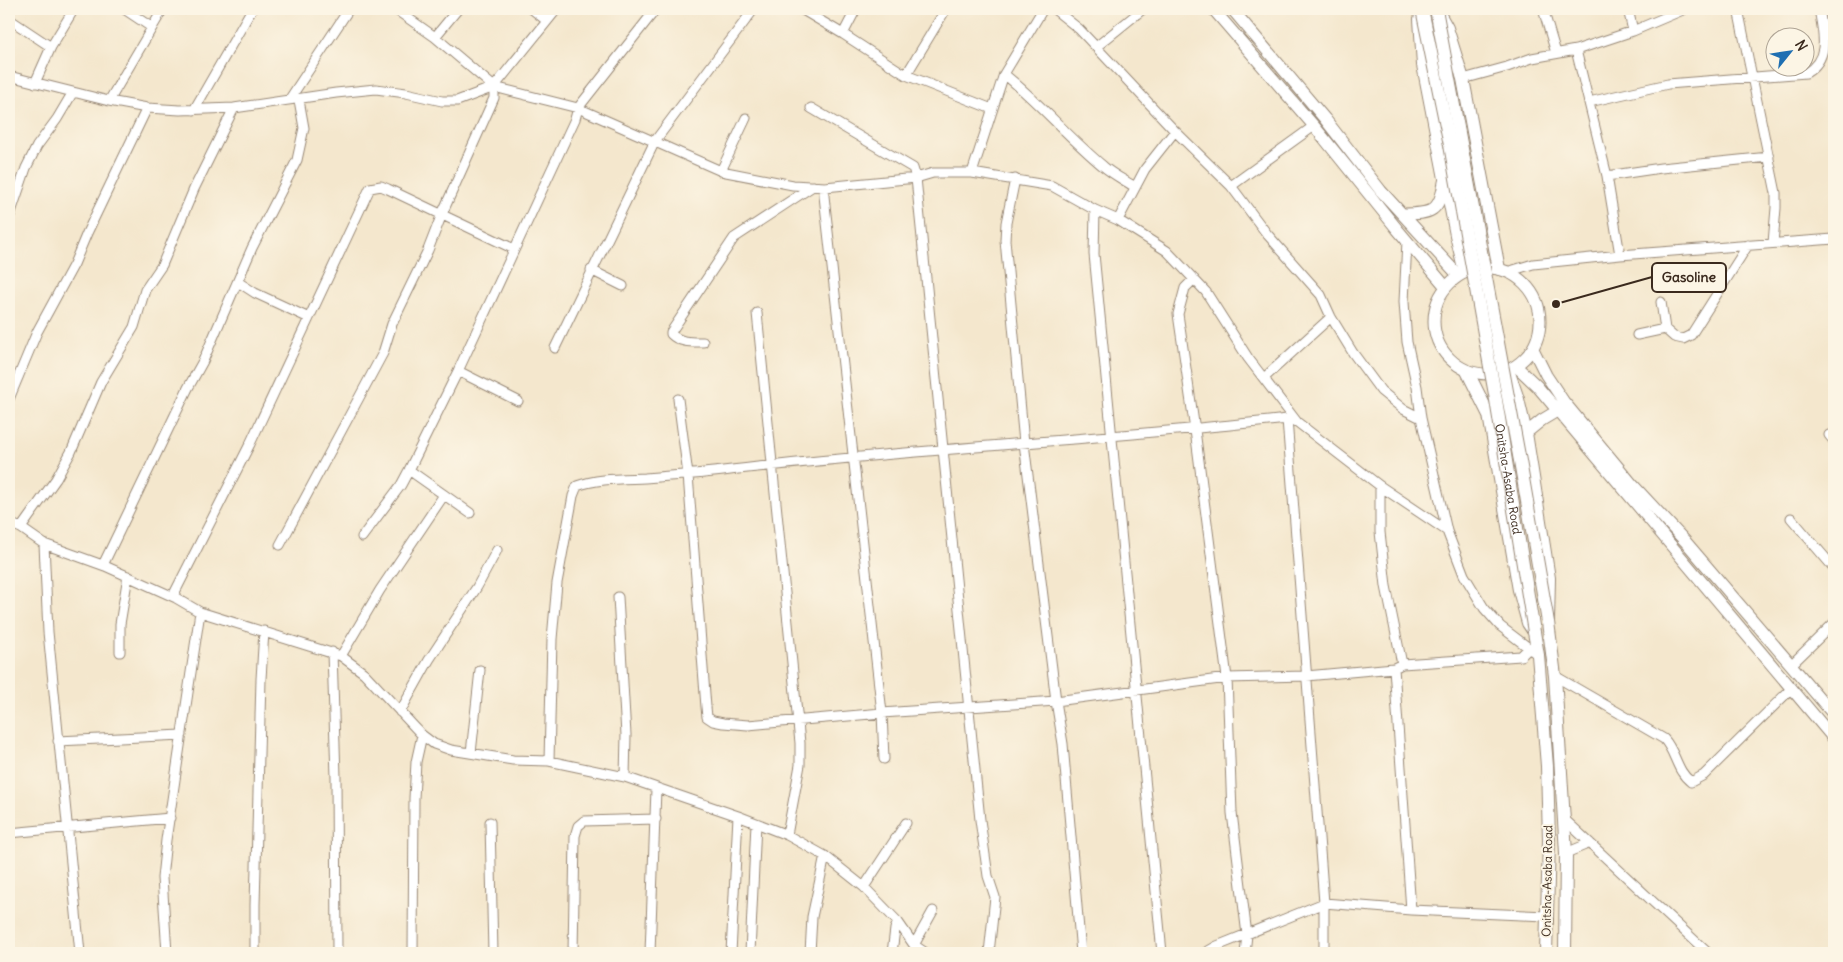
<svg xmlns="http://www.w3.org/2000/svg" width="1843" height="962" viewBox="0 0 1843 962" font-family="Delius,sans-serif">
<rect width="100%" height="100%" fill="#fcf5e5"/>
<filter id="ink" filterUnits="userSpaceOnUse"><feTurbulence type="fractalNoise" baseFrequency=".02" numOctaves="2"/><feDisplacementMap in="SourceGraphic" scale="10" xChannelSelector="R" yChannelSelector="G"/><feConvolveMatrix kernelMatrix="1 2 1 2 8 2 1 2 1" color-interpolation-filters="sRGB"/></filter>
<filter id="wash" filterUnits="userSpaceOnUse"><feTurbulence type="fractalNoise" baseFrequency=".0096" numOctaves="4" result="noise"/><feDisplacementMap in="SourceGraphic" scale="20" xChannelSelector="R" yChannelSelector="G"/><feGaussianBlur stdDeviation="1.12" result="paint"/><feColorMatrix in="noise" values="0 0 0 0 0 0 0 0 0 0 0 0 0 0 0 0 0 1.4 0 .05"/><feComposite in="paint" operator="in"/></filter>
<g filter="url(#wash)">
<rect width="100%" height="100%" fill="#f4e7cd"/>
</g>
<g filter="url(#ink)">
<g fill="none" stroke-linecap="round" stroke-linejoin="round">
<g stroke="#988876" stroke-width="11">
<path id="minor" d="M 124,9 L 151,27
M 395,9 L 435,37 L 494,87 L 578,108 L 721,171 L 793,185 L 825,187 L 916,178 L 933,173 L 972,173 L 1052,186 L 1095,210 L 1118,220 L 1167,251 L 1206,292 L 1248,358 L 1297,422 L 1380,486 L 1447,531 L 1464,575 L 1484,608 L 1500,626 L 1538,655
M 532,9 L 547,21
M 801,9 L 843,34 L 906,75 L 992,109
M 1054,9 L 1079,29 L 1175,131 L 1231,186 L 1267,234 L 1321,295 L 1331,317 L 1353,353 L 1381,391 L 1403,409 L 1421,418 L 1447,531
M 1543,9 L 1556,53
M 1628,9 L 1633,31
M 1738,9 L 1776,193 L 1776,208 L 1773,243
M 9,19 L 51,47
M 843,34 L 856,9
M 435,37 L 458,9
M 1096,47 L 1143,9
M 1576,50 L 1607,176 L 1620,255
M 1004,74 C 1039,102 1068,137 1103,166 C 1112,174 1124,180 1135,187
M 906,75 L 946,9
M 9,76 L 109,101 L 147,108 L 180,110 L 234,108 L 336,93 L 376,89 L 406,93 L 442,101 L 457,101 L 494,87 L 557,9
M 1463,79 L 1507,67 L 1532,58 L 1576,50 L 1633,31 L 1685,9
M 35,83 L 51,47 L 74,9
M 289,100 L 349,9
M 109,101 L 163,9
M 1589,102 L 1668,84 L 1806,73 C 1831,58 1823,33 1819,9
M 811,108 L 913,168 L 916,178 L 980,820 L 988,876 L 995,897 L 989,953
M 194,110 L 252,9
M 721,171 L 746,118
M 972,173 L 1004,74 L 1043,9
M 1607,176 L 1661,168 L 1769,157
M 1015,179 L 1006,223 L 1005,240 L 1024,443 L 1056,701 L 1063,744 L 1081,953
M 1231,186 L 1314,126
M 825,187 L 824,196 L 882,713 L 884,759
M 1095,210 L 1094,254 L 1162,953
M 9,218 L 26,168 L 37,146 L 57,119 L 73,92
M 1118,220 L 1145,169 L 1175,131
M 1407,241 L 1404,302 L 1407,342 L 1417,387 L 1421,418
M 591,270 L 623,286
M 1507,272 L 1533,264 L 1620,255 L 1834,239
M 1194,279 L 1185,288 L 1178,314 L 1195,430 L 1227,678 L 1232,813 L 1247,935 L 1245,953
M 238,282 L 255,293 L 309,318
M 1661,302 L 1665,329 L 1674,337 L 1683,339 L 1691,335 L 1748,245
M 757,313 L 800,743 L 800,765 L 787,835
M 1637,335 L 1665,329
M 703,342 C 692,342 680,343 671,334 L 671,332 L 734,238 L 813,186
M 555,348 L 655,141 L 754,9
M 458,371 L 518,401
M 1264,378 L 1331,317
M 9,399 L 37,332 L 74,264 L 87,233 L 147,108
M 678,399 L 688,475 L 706,707 L 707,717 L 713,721 L 723,723 L 748,725 L 882,713 L 1056,701 L 1227,678 L 1306,676 L 1394,668 L 1402,664 L 1521,656 L 1529,648
M 1287,419 L 1324,903 L 1324,953
M 1829,435 L 1834,441
M 409,470 L 470,513
M 1380,486 L 1380,532 L 1386,586 L 1402,664
M 1791,518 L 1834,568
M 9,523 L 21,528 L 44,544 L 105,566 L 176,598 L 200,612 L 341,656 L 364,673 L 422,735 L 434,744 L 451,750 L 513,760 L 549,761 L 625,777 L 738,816 L 787,835 L 825,856 L 864,887 L 898,922 L 914,945 L 926,953
M 21,528 L 56,479 L 71,452 L 101,382 L 134,327 L 145,290 L 162,265 L 194,189 L 234,108
M 362,537 L 401,485 L 409,470 L 458,371 L 575,119 L 578,108 L 656,9
M 44,544 L 48,632 L 80,953
M 280,545 L 383,353 L 392,324 L 428,250 L 442,214 L 494,98 L 494,87
M 103,565 L 188,388 L 203,361 L 252,248 L 297,160 L 304,128 L 299,100
M 173,596 L 250,444 L 370,188 L 381,186 L 388,189 L 514,249
M 618,597 L 626,735 L 625,777
M 120,652 L 120,624 L 128,576
M 332,652 L 336,777 L 337,953
M 341,656 L 380,590 L 444,495
M 1791,665 L 1834,623
M 1394,668 L 1411,910
M 1555,676 L 1664,739 C 1676,752 1676,771 1691,782 L 1704,775 L 1792,688
M 400,712 L 429,660 L 477,587 L 497,550
M 58,741 L 182,735
M 471,753 L 480,670
M 549,761 L 552,639 L 557,583 L 573,496 L 577,486 C 598,478 623,479 645,478 C 671,476 697,474 723,471 C 911,449 1100,440 1287,419 L 1297,422
M 1563,818 L 1708,953
M 490,822 L 493,953
M 9,833 L 170,818
M 1566,853 L 1590,843
M 864,887 L 906,823
M 914,945 L 933,911
M 167,953 L 162,878 L 166,840 L 200,612
M 255,953 L 255,905 L 261,679 L 264,631
M 413,953 L 414,798 L 416,762 L 422,735
M 573,953 L 575,836 L 578,826 L 584,821 L 656,819
M 650,953 L 656,789
M 731,953 L 738,816
M 750,953 L 756,823
M 810,953 L 812,917 L 825,856
M 892,953 L 895,929 L 898,922
M 1205,953 L 1217,946 L 1324,903 L 1411,910 L 1546,916"/>
</g>
<g stroke="#988876" stroke-width="13">
<path id="major" d="M 1213,9 L 1314,126 L 1397,229 L 1446,287
M 1232,9 L 1325,119 L 1381,191 L 1459,276
M 1403,214 C 1431,214 1440,212 1444,182
M1434 321a53 53 0 1 1 106 0a53 53 0 1 1-106 0Z
M 1533,349 L 1546,375 L 1564,402 L 1632,484 L 1685,541 L 1834,715
M 1516,366 L 1537,386 L 1834,739
M 1526,433 L 1542,420 L 1557,411"/>
</g>
<g stroke="#988876" stroke-width="14">
<path id="highway" d="M 1437,10 L 1447,28 L 1463,79 L 1499,269
M 1420,19 L 1423,65 L 1456,235 L 1465,272
M 1508,370 L 1518,399 L 1526,433 L 1549,578 L 1548,622 L 1555,676 L 1566,853 L 1565,953
M 1467,371 L 1489,415 L 1519,590 L 1528,623 L 1534,632 L 1538,655 L 1547,766 L 1549,840 L 1546,953"/>
</g>
<use href="#minor" stroke="#fff" stroke-width="9"/>
<use href="#major" stroke="#fff" stroke-width="11"/>
<use href="#highway" stroke="#fff" stroke-width="12"/>
<g stroke="#988876" stroke-width="14" stroke-linecap="butt">
<g id="highway-bridge">
<path id="s1" d="M 1422,9 L 1450,145 L 1496,400 L 1534,632"/>
<path d="M 1436,9 L 1520,461 L 1548,622"/>
</g>
</g>
<use href="#highway-bridge" stroke="#fff" stroke-width="12"/>
</g>
</g>
<g text-anchor="middle" dominant-baseline="central" stroke-width="4" stroke-linejoin="round" paint-order="stroke">
<g font-size="12" fill="#3b2a1e" stroke="#fcf5e5">
<text stroke="none"><textPath href="#s1" startOffset="478">Onitsha-Asaba Road</textPath></text>
<text transform="translate(1547 881) rotate(-89)">Onitsha-Asaba Road</text>
</g>
</g>
<path fill="none" stroke="#3b2a1e" stroke-width="2" d="M1556 304L1652 277"/>
<circle fill="#3b2a1e" stroke="#fcf5e5" stroke-width="2" cx="1556" cy="304" r="5"/>
<rect fill="#fcf5e5" stroke="#3b2a1e" stroke-width="2" x="1652" y="263" width="74" height="29" rx="5"/>
<g font-size="14" text-anchor="middle" font-weight="bold" fill="#3b2a1e">
<text x="1689" y="282">Gasoline</text>
</g>
<rect width="1843" height="962" fill="none" stroke="#fcf5e5" stroke-width="30"/>
<g transform="translate(1790 52) rotate(60)"><circle r="24" fill="#fcf5e5" stroke="#afa495"/>
<path d="M0-4L9 19L0 12L-9 19Z" fill="#1f6fb2"/>
<text y="-8" font-size="14" font-weight="bold" text-anchor="middle" fill="#3b2a1e">N</text>
</g>
</svg>
